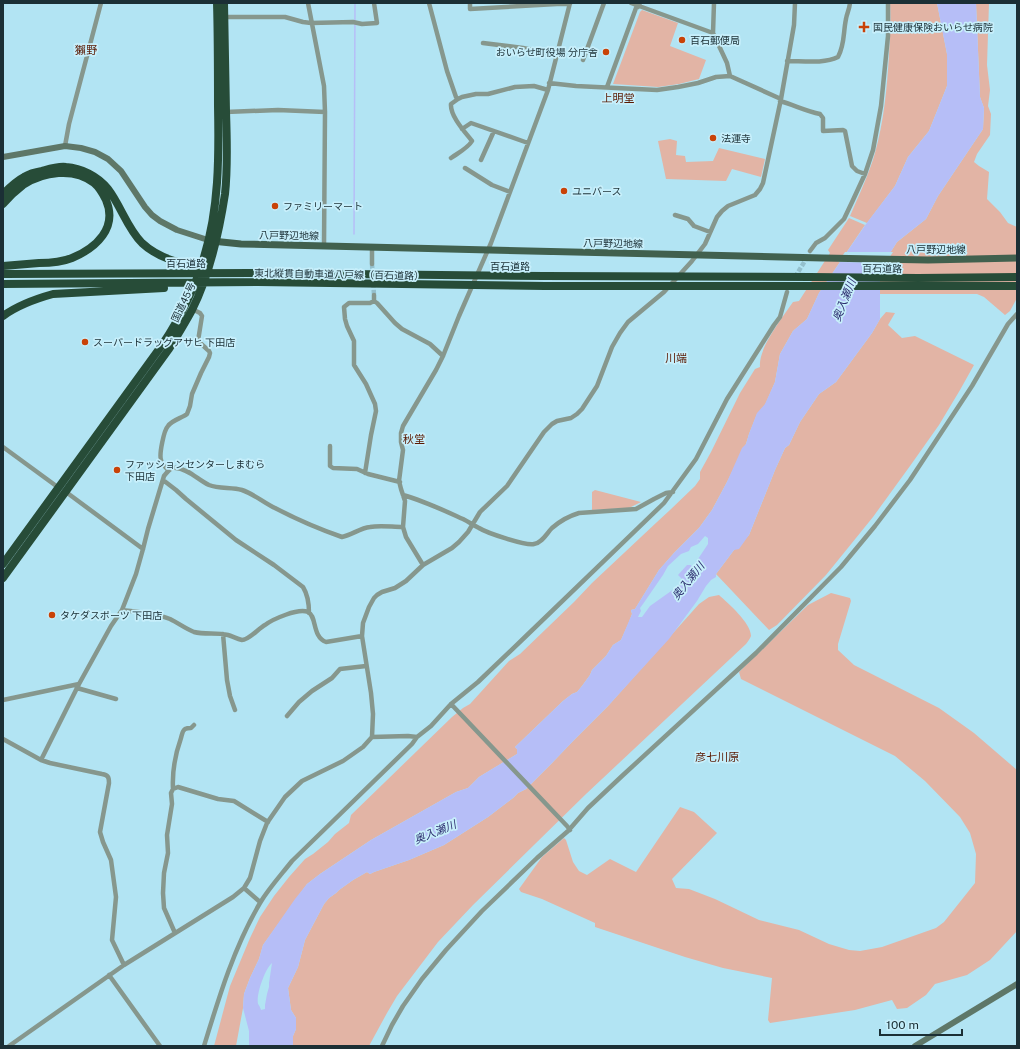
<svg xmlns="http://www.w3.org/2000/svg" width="1020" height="1049" viewBox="0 0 1020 1049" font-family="'Public Sans','Noto Sans JP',sans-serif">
<rect width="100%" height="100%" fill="#b2e4f3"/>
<path fill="#e2b4a5" d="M 890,3 L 937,3 L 947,54 L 947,86 L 929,131 L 908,157 L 895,186 L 867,223 L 850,216 C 859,195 869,174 875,153 C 884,121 887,88 889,55 C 890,38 891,20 890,3 Z
M 976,3 L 989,3 L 987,65 L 990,90 L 988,106 L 991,114 L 990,135 L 977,154 L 974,162 L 979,166 L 989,172 L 987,199 L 1000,212 L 1008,223 L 1017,227 L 1017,298 L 1010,311 L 1005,315 L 984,297 L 977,294 L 880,294 L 880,269 L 897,242 L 926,219 L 938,196 L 983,129 L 984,108 L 980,97 Z
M 642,10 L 678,23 L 670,46 L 706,60 L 699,79 L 679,84 L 658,87 L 613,84 L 640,12 Z
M 670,139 L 677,141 L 676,155 L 685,156 L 686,162 L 713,161 L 719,148 L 765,159 L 761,177 L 732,169 L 726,181 L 666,179 L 658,141 Z
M 849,218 L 865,225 L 819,293 L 807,319 L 793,331 L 780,354 L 775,382 L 765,405 L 757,414 L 749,434 L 746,444 L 727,482 L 712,510 L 699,528 L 674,553 L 659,570 L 635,609 L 631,610 L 632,614 L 629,622 L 621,640 L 613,645 L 606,656 L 592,670 L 590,675 L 582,686 L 577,692 L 572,694 L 563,701 L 515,747 L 517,749 L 517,754 L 479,777 L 468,788 L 456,792 L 371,840 L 320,874 L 307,884 L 263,945 L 259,959 L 250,978 L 244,994 L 243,1008 L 236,1046 L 214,1046 L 230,986 L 250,938 L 260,917 L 274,896 L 289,877 L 305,859 L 313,854 L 328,842 L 335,834 L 349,823 L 351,815 L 452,717 L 463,708 L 470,704 L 509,661 L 520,654 L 574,602 L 592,583 L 657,522 L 670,510 L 695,486 L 700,479 L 700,472 L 711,452 L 740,393 L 755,369 L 760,367 C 758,348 783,317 793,302 L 799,301 L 830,253 L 828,250 Z
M 886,312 L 895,313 L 888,325 L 902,338 L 915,336 L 974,365 L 960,390 L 939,425 L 910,466 L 873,517 L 826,575 L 777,625 L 769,630 L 716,574 L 734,550 L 749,535 L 775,470 L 785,448 L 789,445 L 800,422 L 819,394 L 836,382 L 872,333 L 880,319 Z
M 595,490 L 641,502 L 629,508 L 592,510 L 592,492 Z
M 831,593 L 850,598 L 851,601 L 838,644 L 838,650 L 854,665 L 939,708 L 974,733 L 1017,770 L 1017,931 L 990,960 L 967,975 L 935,984 L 926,995 L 907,1008 L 897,1009 L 892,1000 L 855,1010 L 770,1023 L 768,1020 L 772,978 L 723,968 L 685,957 L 595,927 L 595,923 L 542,899 L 521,892 L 519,889 L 542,857 L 564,838 L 566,840 L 573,862 L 579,871 L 587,875 L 610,859 L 636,872 L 680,807 L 694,812 L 717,833 L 672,879 L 676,888 L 689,889 L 715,899 L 759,920 L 799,930 L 829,944 L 849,950 L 860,951 L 882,947 L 936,928 L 944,922 L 975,883 L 976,854 L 970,833 L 960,817 L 925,781 L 895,756 L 741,679 L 739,672 L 808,605 Z
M 719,595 C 728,603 751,623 751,636 C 750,639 748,641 746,644 L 586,794 L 473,905 L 438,942 L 397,996 L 387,1013 L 369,1046 L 293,1046 L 293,1036 L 296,1029 L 296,1018 L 291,1010 L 288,988 L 298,967 L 305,940 L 324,904 L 329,898 L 336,893 L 339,890 L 353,880 L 367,872 L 370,874 L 374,872 L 409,860 L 444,845 L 488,817 L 513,798 L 518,793 L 526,789 L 552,763 L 574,740 L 608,706 L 699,604 L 709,597 Z"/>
<path fill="#b6bef7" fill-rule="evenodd" d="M 937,3 L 976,3 L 980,97 L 984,108 L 983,129 L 938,196 L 926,219 L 897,242 L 880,269 L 880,319 L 872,333 L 836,382 L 819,394 L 800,422 L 789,445 L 785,448 L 775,470 L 749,535 L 739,549 L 734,550 L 716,574 L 716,577 L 711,580 L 706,586 L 697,601 L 669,639 L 608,706 L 574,740 L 552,763 L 526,789 L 518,793 L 513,798 L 488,817 L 444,845 L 409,860 L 374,872 L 370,874 L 367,872 L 353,880 L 339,890 L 336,893 L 329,898 L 324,904 L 305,940 L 298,967 L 288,988 L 291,1010 L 296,1018 L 296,1029 L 293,1036 L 293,1046 L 249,1046 L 249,1031 L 243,1008 L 244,994 L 250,978 L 259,959 L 263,945 L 295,899 L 307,884 L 320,874 L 371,840 L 456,792 L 468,788 L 479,777 L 517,754 L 517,749 L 515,747 L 563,701 L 572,694 L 577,692 L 582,686 L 590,675 L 592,670 L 606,656 L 613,645 L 621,640 L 632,614 L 631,610 L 635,609 L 659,570 L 674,553 L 699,528 L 712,510 L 727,482 L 742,448 L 746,444 L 749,434 L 757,413 L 765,404 L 775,382 L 780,354 L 793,331 L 807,319 L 819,293 L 866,224 L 895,186 L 908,157 L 929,131 L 947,86 L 947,54 ZM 705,536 L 708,538 L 708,544 L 692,568 L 691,565 L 687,565 L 678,575 L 682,579 L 681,584 L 650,606 L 642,617 L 638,617 L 641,611 L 640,608 L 643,604 L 663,575 L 668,566 L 681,554 L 689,551 L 691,547 L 698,544 ZM 272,963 L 269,983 L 269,987 L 267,994 L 265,1005 L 265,1009 L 261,1010 C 261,1009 259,1005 258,1004 C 256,994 265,969 272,963 Z"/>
<path fill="#b2e4f3" d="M 845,252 L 893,252 L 886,263 L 838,262 Z"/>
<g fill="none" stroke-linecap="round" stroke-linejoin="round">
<path stroke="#b6bef7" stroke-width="1.5" d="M 354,234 L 355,3"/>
<path stroke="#94c0cd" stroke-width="4.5" stroke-dasharray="4.5 2" stroke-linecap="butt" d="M 372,264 L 374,295
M 795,277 L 808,256"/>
<path stroke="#86978d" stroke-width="4.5" d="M 308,3 L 324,86 L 325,112 L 324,246
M 429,3 L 447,71 L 456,97 L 458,99 L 462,97 L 476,94 L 488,94 L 515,87 L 534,86 L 548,90
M 470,3 L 470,9 L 557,4 L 570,4
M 631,3 L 713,33
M 714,3 L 713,33 L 727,63 L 730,76
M 225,17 L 285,17 L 303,22 L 311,23 L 353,22 L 362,24 L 377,23 L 374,3
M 483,43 L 523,48 L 557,55
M 583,60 L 604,3
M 787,61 C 803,61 824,64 838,57 C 845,44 843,33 846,19 C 847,13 849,11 850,3
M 549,83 L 576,86 L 657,90 L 678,87 L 698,83 L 716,77 L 730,76 L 781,99
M 607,87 L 636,8 L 638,7 L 640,3
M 780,101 C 794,105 806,111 820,114 L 823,118 L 823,131 L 843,130 L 845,131 L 852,166 L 857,171 L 865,174
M 226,112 L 278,110 L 325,112
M 462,129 L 471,123 L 528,143
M 65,146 L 69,124 L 101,3
M 451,158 C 458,153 468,148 472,141 C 465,132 450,116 451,104 L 458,99
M 481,160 L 494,131
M 465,168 L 492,185 L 510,192
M 675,215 L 688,219 L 694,226 L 710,232
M 810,251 L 816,243 L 825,238 L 844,219 L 853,200 L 865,174 L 873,150 L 881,106 L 888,36 L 888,3
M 372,264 L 372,247
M 374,295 L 374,301 L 377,303 L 395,323 L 402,329 L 430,344 L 443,356
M 330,446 L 330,466 L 333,468 L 357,469 L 368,474 L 400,482
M 3,447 L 59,488
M 168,470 C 165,467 162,464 161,460 C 159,454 164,430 168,426 C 172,420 182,418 187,414 L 190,406 L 192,394 L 201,373 L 209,357 L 210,353 L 209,351 L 198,341 L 202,316 L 200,313 L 192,309
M 365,473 L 371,435 L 376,411 L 375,404 L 366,384 L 354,365 L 354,341 L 347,326 L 345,319 L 344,307 L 349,303 L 370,303 L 374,301
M 163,480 L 176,490 L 186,499 L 236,540 L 274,565 L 303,587 C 308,595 309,603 309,613
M 66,492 L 143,549
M 403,495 C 424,501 443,510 463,519 C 469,522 473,525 479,528 C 487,533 526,546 534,544 C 542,543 547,533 552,528 C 560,521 569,516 579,513 L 636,509 L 654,499 L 666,493 L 673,492
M 423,565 L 406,537 L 403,527 L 405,501 L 401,489 L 399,481 L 403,450 L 401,442 L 401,433 L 403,426 L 436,370 L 443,356 L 459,316 L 491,243 L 548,90 L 570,3
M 122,610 C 138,612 155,613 170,619 C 178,623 186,629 194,632 C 205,635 217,632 228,635 C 232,636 237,639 242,640 C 249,640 259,628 265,625 C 273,619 298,608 308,612 C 317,616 312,637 326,642 L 362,636
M 223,634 L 227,680 L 230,696 L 235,710
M 77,688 L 116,699
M 3,700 L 79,684
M 451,704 L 567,826 L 570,830
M 287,716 L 299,702 L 312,691 L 332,678 L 340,669 L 366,666
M 372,737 L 408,736 L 417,737
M 3,739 L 41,760 L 50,763 L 102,774 C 108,775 109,777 109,783 L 100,832 L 103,842 L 111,860 L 116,897 L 112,940 L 124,965
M 41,760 L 79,684 L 111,626 L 122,610 L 136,574 L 143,549 L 148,529 L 164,476 C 168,471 171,467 176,468 C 189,469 198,480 209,485 C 219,489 232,487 242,490 C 254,494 264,503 275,508 C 296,519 319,529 342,537 C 352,535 360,528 370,527 C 380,525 392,527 403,527
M 173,789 C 172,771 175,755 181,738 C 182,735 182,731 185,729 C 187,728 188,728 191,728 L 194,725
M 244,888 L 260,902
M 175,933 L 164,908 L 163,893 L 164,873 L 168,853 L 167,835 L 172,804 L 171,793 L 173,789 L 178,787 L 218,799 L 234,801 L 268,822
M 109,975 L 160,1046
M 9,1046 L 124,965 L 233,897 L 244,888 L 250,878 L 260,841 L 267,823 L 285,797 L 302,781 L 343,761 L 363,747 L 372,737 L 373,714 L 371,693 L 362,636 L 363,623 L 369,607 L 374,598 L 377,595 L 382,592 L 395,588 L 406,581 L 423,565 L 452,548 L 459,542 L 468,532 L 480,512 L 507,486 L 544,432 L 552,424 L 557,421 L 571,418 L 577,414 L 582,409 L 597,386 L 612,347 L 620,333 L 628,322 L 664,292 L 692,261 L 705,244 L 717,217 L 722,211 L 728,206 L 755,195 L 760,189 L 763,183 L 781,99 L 794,25 L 795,3
M 204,1046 C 219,997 234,947 260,903 C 269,888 281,875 292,861 L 412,744 L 417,737 L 431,726 L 451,704 L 478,682 L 524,638 L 664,503 L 696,459 L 727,399 L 774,325 L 780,317 L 787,292
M 382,1046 L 392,1025 L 403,1006 L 422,979 L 446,950 L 482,911 L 537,858 L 568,831 L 588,808 L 622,776 L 756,653 L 841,567 L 875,526 L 910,480 L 972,386 L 1008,324 L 1017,314"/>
<path stroke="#5e7768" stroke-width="6" d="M 3,157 L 65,146 L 81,148 L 95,152 L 108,159 L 121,171 L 145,207 L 152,215 L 160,221 L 177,230 L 208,240
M 915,1046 L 1017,984"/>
<path stroke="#41604e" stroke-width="7" d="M 212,241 L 241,244 L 823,258 L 928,260 L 1017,258"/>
<path stroke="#274c38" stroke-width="8" d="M 3,194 C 9,188 16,181 24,177 C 29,174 36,172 42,171 C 49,169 58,166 66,167 C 81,168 98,176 108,189 C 121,206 127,228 142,243 C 159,259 182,264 204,268
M 3,204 C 9,197 15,191 23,185 C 43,172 74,167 94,183 C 100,188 103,194 106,200 C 118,228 96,248 72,258 C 62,262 50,263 39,263 C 27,264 15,265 3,266
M 3,274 L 251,273 L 544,276 L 810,277 L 918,278 L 1017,277
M 3,284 L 258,282 L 545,286 L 1017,286
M 3,316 C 18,305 35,299 53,294 L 164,288
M 3,564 L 162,345 C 180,318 195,288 204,257 C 219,209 219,157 218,106 C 218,72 218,37 217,3
M 3,578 L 169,349 C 177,336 185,323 192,310 C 210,274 219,233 225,194 C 228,167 227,139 226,112 C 225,76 225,39 224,3"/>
</g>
<g fill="#c94207" stroke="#c7effb" stroke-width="1.5">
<path d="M862 21h4v4h4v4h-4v4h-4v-4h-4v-4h4z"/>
<circle cx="682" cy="40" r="4"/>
<circle cx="606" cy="52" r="4"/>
<circle cx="713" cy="138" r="4"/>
<circle cx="564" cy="191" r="4"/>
<circle cx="275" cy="206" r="4"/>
<circle cx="85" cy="342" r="4"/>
<circle cx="117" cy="470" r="4"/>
<circle cx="52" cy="615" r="4"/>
</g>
<g text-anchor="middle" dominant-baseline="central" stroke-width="3.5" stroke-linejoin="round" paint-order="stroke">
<g font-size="10" fill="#1b2f35" stroke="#c7effb" text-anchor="start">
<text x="873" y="27">国民健康保険おいらせ病院</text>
<text x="690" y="40">百石郵便局</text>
<text x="598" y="52" text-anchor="end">おいらせ町役場 分庁舎</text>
<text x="721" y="138">法運寺</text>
<text x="572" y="191">ユニバース</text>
<text x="283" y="206">ファミリーマート</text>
<text x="93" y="342">スーパードラッグアサヒ 下田店</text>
<text x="125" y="464">ファッションセンターしまむら<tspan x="125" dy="12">下田店</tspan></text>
<text x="60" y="615">タケダスポーツ 下田店</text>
</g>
<g font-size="10" fill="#1b2f35" stroke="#c7effb">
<text transform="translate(289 235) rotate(1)">八戸野辺地線</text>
<text transform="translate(613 243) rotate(1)">八戸野辺地線</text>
<text x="936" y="249">八戸野辺地線</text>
<text x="186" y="263">百石道路</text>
<text x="510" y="266">百石道路</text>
<text transform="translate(882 268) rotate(1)">百石道路</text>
<text transform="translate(339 274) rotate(1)">東北縦貫自動車道八戸線（百石道路）</text>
<text transform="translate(183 302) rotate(-65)">国道45号</text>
</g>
<g font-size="11" fill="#5a1902" stroke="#c7effb">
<text x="86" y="50">獺野</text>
<text x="618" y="98">上明堂</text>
<text x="676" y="358">川端</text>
<text x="414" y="439">秋堂</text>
<text x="717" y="757">彦七川原</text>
</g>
<g font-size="11" font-style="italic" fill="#2e2f70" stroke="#c7effb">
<text transform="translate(844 300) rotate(-68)">奥入瀬川</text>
<text transform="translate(688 581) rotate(-51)">奥入瀬川</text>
<text transform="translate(435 832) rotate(-22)">奥入瀬川</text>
</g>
</g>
<rect width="1020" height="1049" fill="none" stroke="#1b2f35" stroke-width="8"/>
<path d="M880 1029v6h82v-6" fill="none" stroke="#1b2f35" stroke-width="2"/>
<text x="886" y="1029" font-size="12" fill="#1b2f35" stroke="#c7effb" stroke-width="3" paint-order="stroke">100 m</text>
</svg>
